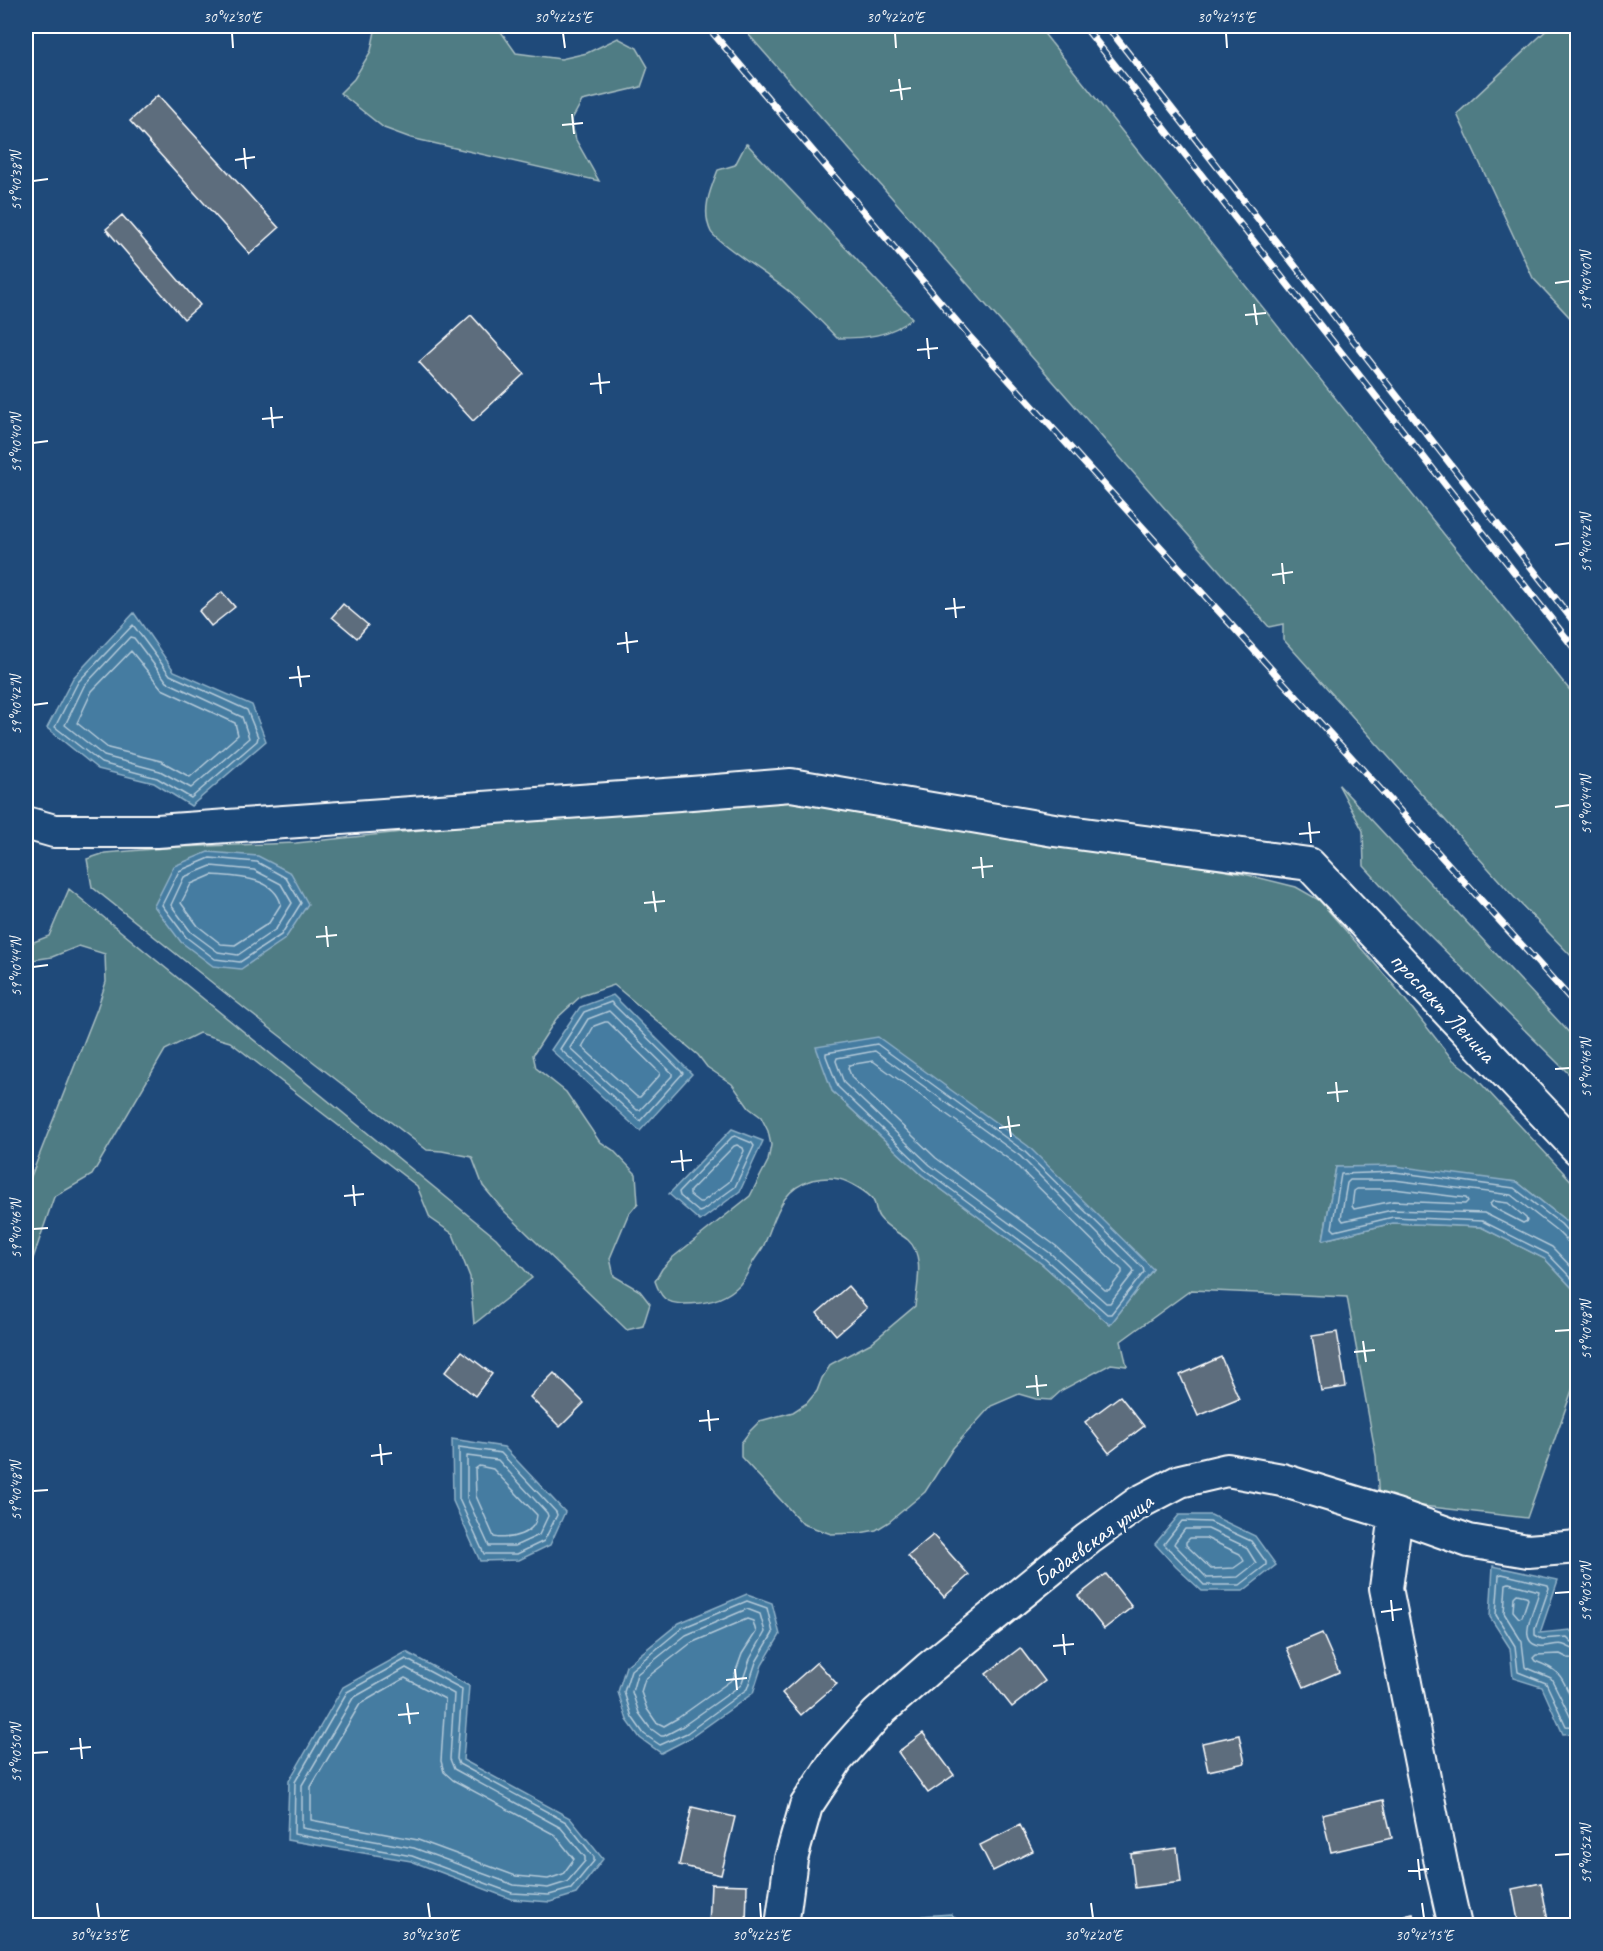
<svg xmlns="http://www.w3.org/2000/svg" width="1603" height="1951" viewBox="0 0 1603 1951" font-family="Caveat,sans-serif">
<rect width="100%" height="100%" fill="#1f4a7a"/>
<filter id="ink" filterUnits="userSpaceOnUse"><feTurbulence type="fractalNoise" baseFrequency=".0167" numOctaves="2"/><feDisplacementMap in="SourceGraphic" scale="12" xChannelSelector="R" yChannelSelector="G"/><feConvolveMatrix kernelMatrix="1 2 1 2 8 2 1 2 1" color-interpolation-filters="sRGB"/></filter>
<g filter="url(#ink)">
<path fill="#507c84" stroke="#a8bec2" stroke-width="1.5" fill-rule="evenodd" d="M 376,26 L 497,26 L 516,53 L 561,59 L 587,53 L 618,38 L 637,48 L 648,67 L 641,87 L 582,101 L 571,121 L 576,140 L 599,181 L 411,138 L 384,128 L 340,93 L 354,79 L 371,51 Z
M 741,26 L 1038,26 L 1447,538 L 1577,699 L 1577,962 L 1513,896 L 1283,639 L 1283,624 L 1269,627 Z
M 1551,26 L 1577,26 L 1577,325 L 1533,278 L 1457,114 Z
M 746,144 L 747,144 L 912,318 C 890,337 864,338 837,338 C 821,321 805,305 787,290 C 775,280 715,241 711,232 C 701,211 710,190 718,170 L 735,165 Z
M 1338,784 L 1577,1041 L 1577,1082 L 1401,907 L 1364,866 L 1363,831 Z
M 758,795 L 798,797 L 1244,874 L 1296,887 L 1319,900 L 1396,988 L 1452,1059 L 1474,1076 L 1577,1187 L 1577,1233 L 1565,1220 L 1517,1182 L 1336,1167 L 1323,1240 L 1393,1223 L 1481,1227 L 1545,1259 L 1577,1293 L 1577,1376 L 1527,1518 L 1379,1501 L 1376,1456 L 1347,1297 L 1191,1290 L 1121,1341 L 1127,1366 L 1111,1364 L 1062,1390 L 1051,1400 L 1036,1399 L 1019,1394 L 991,1406 L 953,1448 L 925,1492 L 889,1522 L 876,1530 L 860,1533 L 831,1534 L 803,1524 L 741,1457 L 741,1443 L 750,1431 L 760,1421 L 793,1412 L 807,1403 L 817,1391 L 822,1378 L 831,1364 L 871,1343 L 915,1306 C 917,1286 925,1255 908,1240 C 898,1232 887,1228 879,1217 C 875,1212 877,1206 873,1200 C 868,1192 848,1181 839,1179 C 830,1177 821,1178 812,1180 C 778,1190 776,1220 763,1247 C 760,1252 756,1257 753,1262 C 748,1272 744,1282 735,1289 C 721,1301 702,1304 684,1304 C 665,1303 661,1298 655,1281 L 662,1269 L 672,1258 L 750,1196 L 768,1161 L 771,1145 L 768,1131 L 761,1117 L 749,1108 L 732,1084 L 707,1067 L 698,1055 L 614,985 L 581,996 L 556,1019 L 533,1055 L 536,1068 L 566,1092 L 599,1141 L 613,1150 L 636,1174 L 638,1203 L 628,1215 L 610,1258 L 614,1276 L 640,1291 L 650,1304 L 643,1326 L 627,1330 L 503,1210 L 483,1186 L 472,1157 L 442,1151 L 427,1150 L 244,1008 L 92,887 L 87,859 L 105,853 L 177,847 L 296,843 ZM 832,1091 L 1153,1269 L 1110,1325 L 1042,1264 L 922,1175 Z
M 69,889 L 496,1238 L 532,1278 L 474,1324 L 470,1277 L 453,1234 L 430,1218 L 417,1186 L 230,1042 L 199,1033 L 165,1050 L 92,1175 L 54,1197 L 26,1279 L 26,1189 L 97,1009 L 106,982 L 105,954 L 79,946 L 52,957 L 26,961 L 26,945 L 49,936 Z"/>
<path fill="#447ba1" stroke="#8fb0c7" stroke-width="1.5" d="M 134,613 L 174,671 L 252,705 L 266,741 L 191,806 L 154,783 L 98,769 L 47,728 L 73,678 Z
M 208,852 L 258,856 L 291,873 L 308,904 L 285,939 L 241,969 L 213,966 L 181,942 L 154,906 L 174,866 Z
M 613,995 L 692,1074 L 640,1131 L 551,1050 L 580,1007 Z
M 878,1037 L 1028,1146 L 1153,1269 L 1110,1325 L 1042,1264 L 922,1175 L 832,1091 L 816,1047 Z
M 732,1129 L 763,1141 L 740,1191 L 700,1221 L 669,1194 Z
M 1395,1166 L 1517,1182 L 1565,1220 L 1577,1233 L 1577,1293 L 1545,1259 L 1481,1227 L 1393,1223 L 1323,1240 L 1336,1167 Z
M 452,1439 L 504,1447 L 565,1512 L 550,1545 L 519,1560 L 480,1561 L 453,1501 Z
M 1179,1515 L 1211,1515 L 1255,1536 L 1276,1565 L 1243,1591 L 1202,1591 L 1176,1567 L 1155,1544 Z
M 1493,1566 L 1558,1580 L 1540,1633 L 1570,1630 L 1577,1639 L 1577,1733 L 1563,1734 L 1542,1687 L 1513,1678 L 1510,1648 L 1490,1617 Z
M 747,1594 L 772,1603 L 780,1635 L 762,1665 L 753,1693 L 690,1738 L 661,1753 L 640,1738 L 627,1720 L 618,1692 L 626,1666 L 679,1623 Z
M 406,1652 L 469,1686 L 463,1760 L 570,1818 L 603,1859 L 576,1894 L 550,1902 L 511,1899 L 411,1861 L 287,1840 L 289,1781 L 343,1687 Z
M 951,1914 L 964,1925 L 921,1925 L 922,1916 Z"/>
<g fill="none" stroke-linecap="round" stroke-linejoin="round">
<path stroke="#b4cad9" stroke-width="1.5" d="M 133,625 L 170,675 L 247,710 L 258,737 L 257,741 L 191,798 L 157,778 L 101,763 L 55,727 L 78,682 Z
M 130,637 L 134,638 L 167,682 L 242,717 L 249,738 L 191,788 L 160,771 L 104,756 L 65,725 L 84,686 Z
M 131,651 L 162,689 L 235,723 L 238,735 L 190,777 L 161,761 L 108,748 L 77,723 L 92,691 Z
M 210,858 L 257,862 L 286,878 L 301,903 L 281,935 L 240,962 L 215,959 L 186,937 L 162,905 L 179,871 Z
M 211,866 L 254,870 L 281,884 L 292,903 L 276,929 L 238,955 L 218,952 L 191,932 L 171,905 L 184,877 Z
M 212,875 C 236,877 273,876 281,904 L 269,923 L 235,945 L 221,944 L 198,926 L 181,903 L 191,884 Z
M 611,1002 L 683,1073 L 640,1121 L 560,1049 L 584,1012 Z
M 609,1011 L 672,1073 L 672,1076 L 640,1110 L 637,1110 L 570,1048 L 588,1019 Z
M 605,1022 L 608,1022 L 660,1073 L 659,1076 L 640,1097 L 637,1097 L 582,1047 L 594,1026 Z
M 877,1044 L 1024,1151 L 1143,1268 L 1144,1272 L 1111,1314 L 1107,1314 L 1045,1259 L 925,1170 L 838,1087 L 826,1056 L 826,1053 Z
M 875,1051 L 1020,1156 L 1133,1269 L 1134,1272 L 1110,1303 L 1106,1303 L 1050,1253 L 930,1165 L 844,1083 L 836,1061 L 837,1058 Z
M 873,1061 L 1014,1163 L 1122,1270 L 1122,1273 L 1109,1290 L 1105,1290 L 1056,1246 L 936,1158 L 852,1078 L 848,1068 L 849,1065 Z
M 735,1136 L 752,1143 L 754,1146 L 735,1187 L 702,1211 L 699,1212 L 680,1196 L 679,1192 L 732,1137 Z
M 737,1145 L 743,1148 L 744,1151 L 729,1182 L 702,1202 L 699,1202 L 690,1195 L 690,1191 L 734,1146 Z
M 1357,1189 L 1394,1189 L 1466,1198 L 1468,1201 L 1465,1204 L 1393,1201 L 1354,1209 L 1352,1206 L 1354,1191 Z
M 1493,1201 L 1508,1203 L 1526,1218 L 1527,1221 L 1523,1223 L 1492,1207 L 1490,1204 Z
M 1578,1237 L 1571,1235 L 1561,1224 L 1514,1188 L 1395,1172 L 1341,1174 L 1332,1228 L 1335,1231 L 1393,1217 L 1482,1221 L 1548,1254 L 1578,1285
M 1578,1244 L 1567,1241 L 1556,1230 L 1511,1195 L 1394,1180 L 1350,1180 L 1347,1183 L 1341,1218 L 1343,1221 L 1392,1210 L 1484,1213 L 1552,1247 L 1578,1274
M 459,1447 L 501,1453 L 556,1512 L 557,1515 L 544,1541 L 517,1554 L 484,1554 L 459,1499 Z
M 467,1456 L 498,1460 L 547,1513 L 548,1516 L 539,1535 L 515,1546 L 489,1546 L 467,1498 Z
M 479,1466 L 493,1469 L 537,1515 C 536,1534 510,1540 494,1537 L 476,1496 L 475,1469 Z
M 1182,1521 L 1210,1522 L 1251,1541 L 1266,1562 L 1266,1565 L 1240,1585 L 1204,1585 L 1164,1544 Z
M 1185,1529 L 1208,1529 L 1246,1547 L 1256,1563 L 1238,1577 L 1207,1578 L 1174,1544 L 1175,1542 Z
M 1190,1538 L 1206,1538 L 1240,1554 L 1244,1561 L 1234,1568 L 1211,1569 L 1186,1545 L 1186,1542 Z
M 1517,1594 L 1526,1596 L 1528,1599 L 1522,1617 L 1519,1618 L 1513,1611 L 1514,1597 Z
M 747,1601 L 767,1608 L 773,1633 L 756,1662 L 747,1689 L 687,1733 L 660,1745 L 644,1734 L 632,1717 L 624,1692 L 631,1670 L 682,1628 Z
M 747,1609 L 760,1614 L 765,1632 L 750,1659 L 741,1685 L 683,1726 L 664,1736 L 661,1736 L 650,1728 L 639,1713 L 632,1692 L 637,1674 L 686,1635 Z
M 747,1619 L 753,1621 L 756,1632 L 742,1654 L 733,1679 L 678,1718 L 664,1726 L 656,1722 L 647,1709 L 641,1692 L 645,1679 L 691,1643 Z
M 1578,1642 L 1572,1642 L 1567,1637 L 1542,1639 L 1535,1635 L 1535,1629 L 1549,1588 L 1548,1585 L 1502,1574 L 1499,1575 L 1496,1615 L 1515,1646 L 1518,1672 L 1546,1683 L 1566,1726 L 1578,1727
M 1578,1650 C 1571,1650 1570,1647 1564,1645 C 1557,1642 1547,1648 1540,1646 C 1514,1643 1537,1605 1539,1591 L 1509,1583 L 1506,1584 L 1504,1613 L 1522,1642 L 1525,1667 L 1551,1678 L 1571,1718 L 1578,1719
M 406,1659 L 462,1689 L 457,1759 L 459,1764 L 566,1822 L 594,1857 L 594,1861 L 571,1889 L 549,1895 L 512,1893 L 412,1856 L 294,1834 L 295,1782 L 347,1692 Z
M 1578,1659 L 1568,1658 L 1560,1654 L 1536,1655 L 1533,1658 L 1535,1661 C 1570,1674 1560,1683 1578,1710
M 406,1668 L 454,1694 L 450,1759 L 454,1769 L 561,1828 L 585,1857 L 585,1861 L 567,1882 L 548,1888 L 514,1885 L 414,1848 L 302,1828 L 302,1785 L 353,1698 Z
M 405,1678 L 445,1699 L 441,1761 L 444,1772 L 453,1780 L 555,1835 L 574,1859 L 563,1874 L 548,1879 L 516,1876 L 418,1840 L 311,1820 L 311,1787 L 360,1704 Z"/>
</g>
<path fill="#5d6d7d" stroke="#fff" stroke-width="1.5" d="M 158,95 L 279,228 L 250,254 L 130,121 Z
M 122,215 L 200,305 L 184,319 L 106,229 Z
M 471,315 L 524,374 L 473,421 L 419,362 Z
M 222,592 L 235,607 L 211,626 L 199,611 Z
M 343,604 L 368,625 L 357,638 L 332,617 Z
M 848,1286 L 867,1308 L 836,1335 L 817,1313 Z
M 1337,1332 L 1346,1387 L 1321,1391 L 1312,1336 Z
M 462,1351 L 492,1374 L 475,1396 L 445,1372 Z
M 1221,1357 L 1239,1399 L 1198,1416 L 1180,1375 Z
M 554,1373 L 584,1403 L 560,1427 L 530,1397 Z
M 1120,1396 L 1144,1426 L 1109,1453 L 1085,1422 Z
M 933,1535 L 969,1575 L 944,1597 L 908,1556 Z
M 1106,1574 L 1132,1607 L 1104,1629 L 1078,1596 Z
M 1322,1633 L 1339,1672 L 1304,1687 L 1287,1648 Z
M 1020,1648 L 1045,1681 L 1012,1707 L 986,1674 Z
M 817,1662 L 837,1684 L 801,1715 L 782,1693 Z
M 923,1733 L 954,1775 L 928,1793 L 898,1752 Z
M 1239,1735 L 1245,1763 L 1208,1771 L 1202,1743 Z
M 1383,1800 L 1392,1838 L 1331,1852 L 1322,1814 Z
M 692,1807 L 735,1817 L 721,1875 L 679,1865 Z
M 1020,1825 L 1033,1851 L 993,1871 L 980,1845 Z
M 1177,1848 L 1181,1882 L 1135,1888 L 1131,1854 Z
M 1541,1883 L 1549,1926 L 1519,1926 L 1512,1889 Z
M 711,1884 L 747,1885 L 746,1926 L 709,1926 Z
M 1413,1914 L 1416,1926 L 1366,1925 Z"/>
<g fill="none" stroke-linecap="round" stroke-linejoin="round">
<g stroke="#fff" stroke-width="36">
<path id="minor" d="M 26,823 L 54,831 L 157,831 L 679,794 L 791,785 L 1054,830 L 1309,864 L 1578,1149
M 1396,1515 L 1386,1588 L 1443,1873 L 1455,1926
M 782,1926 L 791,1859 L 806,1806 L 837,1759 L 877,1714 L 928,1669 L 1088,1539 L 1138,1503 L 1180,1481 L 1227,1470 L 1282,1480 L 1396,1515 L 1469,1541 L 1528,1551 L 1578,1547"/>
</g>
<use href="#minor" stroke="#1f4a7a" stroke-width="32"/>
<g stroke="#fff" stroke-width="7">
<path id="rail" d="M 707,26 L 969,336 L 1578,1007
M 1084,26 L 1578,653
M 1107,26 L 1578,627"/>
</g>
<use href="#rail" stroke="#1f4a7a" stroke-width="4.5" stroke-dasharray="14" stroke-linecap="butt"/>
</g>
</g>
<path fill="none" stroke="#fff" stroke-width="2" d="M 232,33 L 233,48M 563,33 L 565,48M 895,33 L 896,48M 1226,33 L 1227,48M 899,79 L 902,100M 890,91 L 911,88M 572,114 L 574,134M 562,125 L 583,123M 244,148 L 246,169M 235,160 L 255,157M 33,181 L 48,179M 1555,283 L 1570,281M 1254,304 L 1257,325M 1245,315 L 1266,313M 927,338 L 929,359M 917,350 L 938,348M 599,373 L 601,394M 590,384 L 610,382M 271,407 L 273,428M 262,419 L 283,417M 33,443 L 48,441M 1555,545 L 1570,543M 1282,563 L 1284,584M 1272,575 L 1293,572M 954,598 L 956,618M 945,609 L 965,607M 626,632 L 628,653M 617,644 L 638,641M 298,666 L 301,687M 289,678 L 310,676M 33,705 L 48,703M 1555,807 L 1570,805M 1309,822 L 1311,843M 1299,834 L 1320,832M 981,857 L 983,878M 972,868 L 993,866M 653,891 L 656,912M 644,903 L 665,901M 326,926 L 328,947M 316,937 L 337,935M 33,967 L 48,965M 1555,1069 L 1570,1068M 1336,1082 L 1338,1102M 1327,1093 L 1348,1091M 1008,1116 L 1011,1137M 999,1128 L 1020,1125M 681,1150 L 683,1171M 671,1162 L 692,1160M 353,1185 L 355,1206M 344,1196 L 364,1194M 33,1229 L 48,1228M 1555,1331 L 1570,1330M 1363,1341 L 1366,1362M 1354,1352 L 1375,1350M 1036,1375 L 1038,1396M 1026,1387 L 1047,1385M 708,1410 L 710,1431M 699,1421 L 719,1419M 380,1444 L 382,1465M 371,1456 L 392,1453M 33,1491 L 48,1490M 1555,1593 L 1570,1592M 1391,1600 L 1393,1621M 1381,1612 L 1402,1609M 1063,1634 L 1065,1655M 1053,1646 L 1074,1644M 735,1669 L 737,1690M 726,1680 L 747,1678M 407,1703 L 410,1724M 398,1715 L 419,1713M 80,1738 L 82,1759M 70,1749 L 91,1747M 33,1753 L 48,1752M 1555,1855 L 1570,1854M 1418,1859 L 1420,1880M 1408,1871 L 1429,1869M 97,1903 L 99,1918M 428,1903 L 430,1918M 760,1903 L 761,1918M 1091,1903 L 1093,1918M 1422,1903 L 1424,1918"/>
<g text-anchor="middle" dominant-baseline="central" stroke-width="6" stroke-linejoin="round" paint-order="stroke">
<g font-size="24" fill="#fff" stroke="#1f4a7a">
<text transform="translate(1443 1007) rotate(47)">проспект Ленина</text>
<text transform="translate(1093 1540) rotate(-36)">Бадаевская улица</text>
</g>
</g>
<rect width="1603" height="1951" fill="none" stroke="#1f4a7a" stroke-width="66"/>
<rect x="33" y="33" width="1537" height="1885" fill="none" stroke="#fff" stroke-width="2"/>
<g font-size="15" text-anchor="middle" fill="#fff">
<text x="232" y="22">30°42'30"E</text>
<text x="563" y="22">30°42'25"E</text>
<text x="895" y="22">30°42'20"E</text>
<text x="1226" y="22">30°42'15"E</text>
<text transform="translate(16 181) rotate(-90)" y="5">59°40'38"N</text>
<text transform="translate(1586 281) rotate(-90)" y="5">59°40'40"N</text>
<text transform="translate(16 443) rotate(-90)" y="5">59°40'40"N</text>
<text transform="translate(1586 543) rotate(-90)" y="5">59°40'42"N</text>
<text transform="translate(16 705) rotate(-90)" y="5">59°40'42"N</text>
<text transform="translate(1586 805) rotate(-90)" y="5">59°40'44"N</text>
<text transform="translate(16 967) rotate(-90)" y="5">59°40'44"N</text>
<text transform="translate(1586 1068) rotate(-90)" y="5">59°40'46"N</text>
<text transform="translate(16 1229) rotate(-90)" y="5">59°40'46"N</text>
<text transform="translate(1586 1330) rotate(-90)" y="5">59°40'48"N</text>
<text transform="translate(16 1491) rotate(-90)" y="5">59°40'48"N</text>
<text transform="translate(1586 1592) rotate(-90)" y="5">59°40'50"N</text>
<text transform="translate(16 1753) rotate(-90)" y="5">59°40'50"N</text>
<text transform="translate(1586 1854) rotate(-90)" y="5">59°40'52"N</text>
<text x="99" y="1940">30°42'35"E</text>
<text x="430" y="1940">30°42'30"E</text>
<text x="761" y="1940">30°42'25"E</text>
<text x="1093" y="1940">30°42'20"E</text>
<text x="1424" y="1940">30°42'15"E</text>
</g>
</svg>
